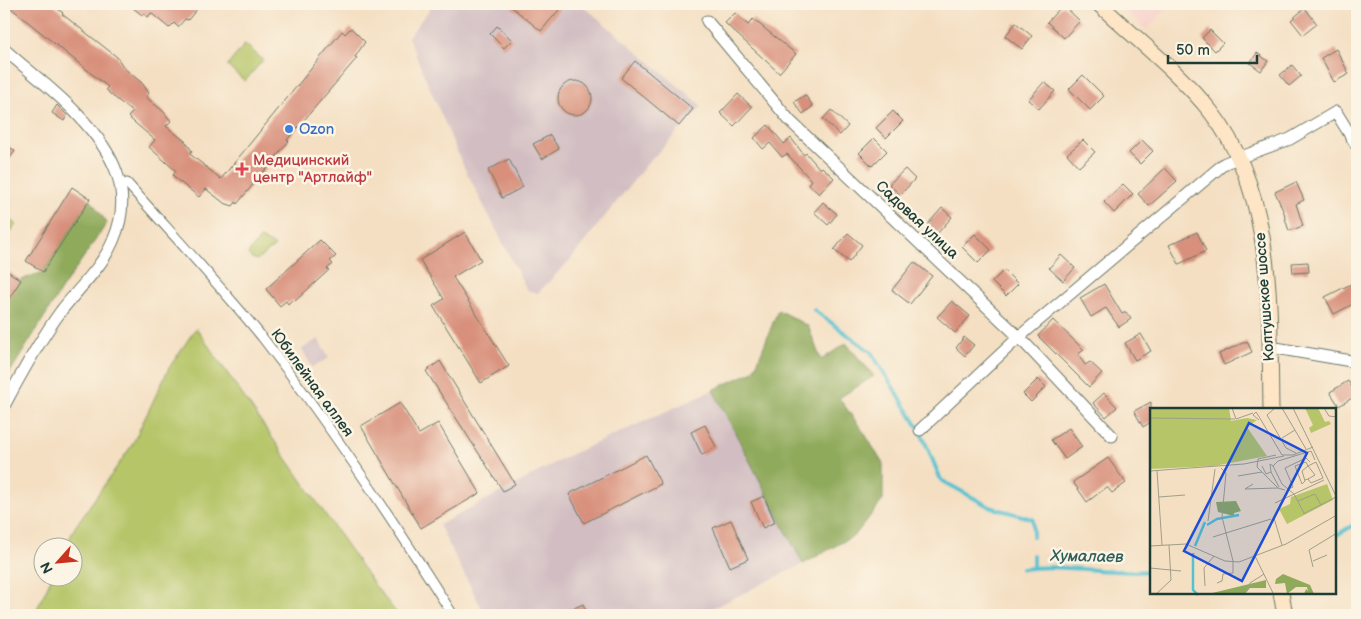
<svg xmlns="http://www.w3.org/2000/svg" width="1361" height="619" viewBox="0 0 1361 619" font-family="'Balsamiq Sans',sans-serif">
<rect width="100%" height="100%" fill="#fcf5e5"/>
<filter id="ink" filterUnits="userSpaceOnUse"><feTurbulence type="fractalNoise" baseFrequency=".02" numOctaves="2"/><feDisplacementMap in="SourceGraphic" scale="10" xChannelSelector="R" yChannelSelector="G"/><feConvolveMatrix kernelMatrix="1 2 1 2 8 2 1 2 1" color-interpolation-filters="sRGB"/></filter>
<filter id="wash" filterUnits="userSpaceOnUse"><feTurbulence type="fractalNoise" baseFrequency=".0096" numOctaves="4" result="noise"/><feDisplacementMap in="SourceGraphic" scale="20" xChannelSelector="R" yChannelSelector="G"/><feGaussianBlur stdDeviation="1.12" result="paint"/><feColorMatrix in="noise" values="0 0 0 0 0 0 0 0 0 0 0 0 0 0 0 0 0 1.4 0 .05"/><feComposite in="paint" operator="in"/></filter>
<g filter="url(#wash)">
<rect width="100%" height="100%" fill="#f4dfc2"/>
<path fill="#f7d0ca" d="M 1119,4 L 1171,4 L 1146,30 Z"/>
<path fill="#d2bec2" d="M 434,4 L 581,4 L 702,106 L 647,164 L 570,260 L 538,293 L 527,290 L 462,163 L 408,37 Z
M 318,339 L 329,358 L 312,367 L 302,349 Z
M 713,390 L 803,564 L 699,615 L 485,615 L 439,525 L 572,454 Z"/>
<path fill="#b5c568" stroke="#6a814e" d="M 245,44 L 263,60 L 245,81 L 227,66 Z
M 4,216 L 16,224 L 4,242 Z
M 260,238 L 275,246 L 257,260 L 251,258 L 248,254 Z
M 196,328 L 373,583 L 398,615 L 34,615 L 52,577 L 72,576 L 72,546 L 66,546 L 75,527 L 132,445 L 169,368 Z
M 4,604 L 24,615 L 4,615 Z"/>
<path fill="#90aa5c" stroke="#587448" d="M 90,199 L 107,223 L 61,290 L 4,382 L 4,306 L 21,280 L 43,272 Z
M 778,310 L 808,326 L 821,360 L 846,343 L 874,376 L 839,398 L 865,434 L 883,464 L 883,500 L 855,535 L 803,564 L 713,390 L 754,371 Z"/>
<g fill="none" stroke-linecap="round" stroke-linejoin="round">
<path stroke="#56c1d1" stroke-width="4" d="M 814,310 L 871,352 L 920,430 L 941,480 L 990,507 L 1033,519 L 1033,537
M 1335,536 L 1357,523
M 1033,567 L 1033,555
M 1022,569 C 1065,563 1108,575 1151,571"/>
</g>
<g id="blocks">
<path fill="#d8907b" d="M 6,4 L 52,4 L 63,13 L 62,14 L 117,57 L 124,68 L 142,83 L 149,93 L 146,97 L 164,112 L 171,121 L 166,126 L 185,141 L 192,151 L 190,154 L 221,179 L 342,31 L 345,34 L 351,28 L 365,42 L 355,57 L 357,58 L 287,140 L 289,141 L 237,204 L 236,202 L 233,206 L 224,203 L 206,189 L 199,197 L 176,179 L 173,175 L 176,171 L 149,147 L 155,140 L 128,117 L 133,112 L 110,94 L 106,89 L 108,87 Z
M 128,4 L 201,4 L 188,20 L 185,19 L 178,27 L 174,23 L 169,28 L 151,13 L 148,17 L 144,14 L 142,15 Z
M 508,4 L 564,4 L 541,31 Z
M 1063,5 L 1080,21 L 1064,38 L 1047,22 Z
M 1305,8 L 1317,24 L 1303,35 L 1291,20 Z
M 735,13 L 748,25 L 753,19 L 796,54 L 779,73 L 725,23 Z
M 1016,23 L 1032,36 L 1022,49 L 1005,36 Z
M 497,26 L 512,40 L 504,48 L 490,34 Z
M 1210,30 L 1223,43 L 1215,51 L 1202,38 Z
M 1336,49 L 1349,74 L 1334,82 L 1321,58 Z
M 1257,53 L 1268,61 L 1261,71 L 1250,63 Z
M 635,61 L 693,109 L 679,126 L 621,78 Z
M 1292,65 L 1301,76 L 1289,86 L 1280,75 Z
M 1083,75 L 1104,96 L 1090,110 L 1069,89 Z
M558 98a17 17 0 1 1 34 0a17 17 0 1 1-34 0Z
M 1044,82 L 1055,91 L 1039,109 L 1028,100 Z
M 738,94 L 752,107 L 734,126 L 720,113 Z
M 805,95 L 813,106 L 803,114 L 794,102 Z
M 57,105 L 67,115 L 64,121 L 52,113 Z
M 831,110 L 848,126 L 840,135 L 823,119 Z
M 893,111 L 903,121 L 886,138 L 876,128 Z
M 768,125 L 784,144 L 791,138 L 804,155 L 806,153 L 820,169 L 822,167 L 834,178 L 819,194 L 808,184 L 811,180 L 787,154 L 782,157 L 770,143 L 763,149 L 754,138 Z
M 550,135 L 559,149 L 542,159 L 533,144 Z
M 874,138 L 887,151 L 872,166 L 859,153 Z
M 1083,140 L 1095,152 L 1079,167 L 1067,154 Z
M 1142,140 L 1153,151 L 1140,164 L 1129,153 Z
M 4,143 L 15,151 L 4,167 Z
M 509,159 L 523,187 L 502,198 L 488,170 Z
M 1165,168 L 1177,181 L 1149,206 L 1138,194 Z
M 905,169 L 915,179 L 900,195 L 889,184 Z
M 1296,182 L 1304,200 L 1296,204 L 1303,226 L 1289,231 L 1284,215 L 1285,215 L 1275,192 Z
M 1123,184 L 1133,194 L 1114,213 L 1104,202 Z
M 72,187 L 90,199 L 43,272 L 26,261 Z
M 823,202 L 837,214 L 828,225 L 814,212 Z
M 942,208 L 952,217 L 937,234 L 927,225 Z
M 465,232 L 481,260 L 453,277 L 509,366 L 481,383 L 433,306 L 444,299 L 420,260 Z
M 1197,232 L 1206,251 L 1179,264 L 1169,245 Z
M 848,233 L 862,245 L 849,262 L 834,250 Z
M 975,234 L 991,250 L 978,263 L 962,247 Z
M 320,240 L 336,256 L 330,261 L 333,264 L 327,269 L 329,270 L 294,302 L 292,300 L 288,304 L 286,301 L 280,306 L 266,289 Z
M 1061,255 L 1075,268 L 1063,281 L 1049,268 Z
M 914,262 L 932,276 L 910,304 L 892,290 Z
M 1308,262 L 1309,272 L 1293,273 L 1292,263 Z
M 4,269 L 21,280 L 4,306 Z
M 1004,270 L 1018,284 L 1006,296 L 992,282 Z
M 1357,281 L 1357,302 L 1334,314 L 1325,297 Z
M 1104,284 L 1122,314 L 1126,312 L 1131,319 L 1119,327 L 1106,308 L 1091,317 L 1080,298 Z
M 952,301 L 970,316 L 955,333 L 937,317 Z
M 1053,320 L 1084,350 L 1078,354 L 1085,365 L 1090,362 L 1102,373 L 1089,387 L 1038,336 Z
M 1141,334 L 1151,351 L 1135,360 L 1125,343 Z
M 964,337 L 974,345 L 965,356 L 956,348 Z
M 1247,341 L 1252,352 L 1224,365 L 1219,354 Z
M 440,361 L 515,484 L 503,491 L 426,371 Z
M 1038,379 L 1046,387 L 1031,402 L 1023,394 Z
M 1348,381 L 1357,395 L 1339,406 L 1330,392 Z
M 1104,393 L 1117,407 L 1106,417 L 1093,403 Z
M 1151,402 L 1151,422 L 1143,427 L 1134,411 Z
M 400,403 L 419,434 L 438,423 L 480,493 L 421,528 L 361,426 Z
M 705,425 L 716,447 L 702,455 L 691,432 Z
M 1069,428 L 1082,447 L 1065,459 L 1051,440 Z
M 646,455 L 661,484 L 584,523 L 569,494 Z
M 1108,458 L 1126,483 L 1112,493 L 1107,487 L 1087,502 L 1073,482 Z
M 764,496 L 775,522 L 763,528 L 751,502 Z
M 731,520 L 748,559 L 730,567 L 713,528 Z
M 583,604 L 588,615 L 558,615 Z"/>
</g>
</g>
<g filter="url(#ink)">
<use href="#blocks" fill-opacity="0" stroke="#6a7666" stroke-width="1"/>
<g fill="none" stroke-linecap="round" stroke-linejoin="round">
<g stroke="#6a7666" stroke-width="11">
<path id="pedestrian" d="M 127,183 C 172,234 219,284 262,337 C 331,426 393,520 453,615"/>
</g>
<g stroke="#6a7666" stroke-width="13">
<path id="minor" d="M 707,21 L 790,121 L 1019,337 L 1112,436
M 4,49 C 28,71 56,91 78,115 C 113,152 135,191 113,241 C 102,267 78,289 61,311 C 39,341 21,374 4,406
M 1270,347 L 1357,362
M 920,430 L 1019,337 L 1225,163 L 1290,139 L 1336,112 L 1357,146"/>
</g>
<g stroke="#6a7666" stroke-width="17">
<path id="secondary" d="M 1099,4 C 1136,39 1179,72 1211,112 C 1276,195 1269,310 1271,409
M 1281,593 L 1285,615"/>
</g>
<use href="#pedestrian" stroke="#fff" stroke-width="9"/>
<use href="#minor" stroke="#fff" stroke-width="11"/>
<use href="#secondary" stroke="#fde5c5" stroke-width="15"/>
</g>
</g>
<circle fill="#3f7fe0" stroke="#fcf5e5" stroke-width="2" cx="289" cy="129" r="5"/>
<path fill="#e0444e" stroke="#fcf5e5" stroke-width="2" d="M239.5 161.5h5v5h5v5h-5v5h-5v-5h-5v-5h5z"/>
<g text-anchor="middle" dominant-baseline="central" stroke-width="5" stroke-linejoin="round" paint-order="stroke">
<g font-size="15" fill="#366cbe" stroke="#fcf5e5" text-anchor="start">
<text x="299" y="129">Ozon</text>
</g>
<g font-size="15" fill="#be3a42" stroke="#fcf5e5" text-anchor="start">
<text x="253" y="160">Медицинский<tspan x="253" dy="17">центр "Артлайф"</tspan></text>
</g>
<g font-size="15" fill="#1f3d34" stroke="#fcf5e5">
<text transform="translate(917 220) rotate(43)">Садовая улица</text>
<text transform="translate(1265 297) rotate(-94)">Колтушское шоссе</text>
<text transform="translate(312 383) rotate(54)">Юбилейная аллея</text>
</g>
<g font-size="16" font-style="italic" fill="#2d5e5b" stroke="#fcf5e5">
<text transform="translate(1087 557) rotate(1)">Хумалаев</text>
</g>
</g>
<g transform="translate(1150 408)">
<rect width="186" height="186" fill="#f4dfc2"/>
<path d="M 0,0 L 79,0 L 81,13 L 97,10 L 107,12 L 97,19 L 117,48 L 64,58 L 0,61 ZM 155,0 L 168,0 L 175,14 L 179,13 L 181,16 L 161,25 L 159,20 L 163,17 ZM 177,76 L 183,92 L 137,116 L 129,101 L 140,96 L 141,89 Z" fill="#b5c568"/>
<path d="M 86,93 L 91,103 L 84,105 L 84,108 L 68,104 L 66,94 ZM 133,166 L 160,177 L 164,186 L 154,186 L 156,181 L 158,183 L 157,179 L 146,179 L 137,186 L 135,175 L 125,176 L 126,171 ZM 116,172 L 116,180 L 100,180 L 95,186 L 54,187 Z" fill="#90aa5c"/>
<path fill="none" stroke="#56c1d1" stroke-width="2.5" d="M 57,117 L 67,111 L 89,107M 45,138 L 55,114M 43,145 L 43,182 L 48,187"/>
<path fill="none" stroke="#9f9e89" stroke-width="1" d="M 82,0 L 86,11 L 103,5M 125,0 L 117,7 L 136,40 L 146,45M 132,0 L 156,41M 143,0 L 187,90M 174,0 L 179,8 L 187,9M 108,7 L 132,47 L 143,47 L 163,39M 108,7 L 106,4 L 103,7 L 109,12M 0,10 L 85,11M 132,30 L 145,22M 126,47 L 108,51 L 107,59 L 128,80 L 135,82M 156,54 L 158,58 L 152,63 L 155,73 L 152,76 L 145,58 ZM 112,58 L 116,66 L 121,64 L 120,56 L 123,58M 0,63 L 94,56 L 134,48M 7,63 L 12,137M 121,64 L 129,79M 88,68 L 112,64M 0,71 L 0,88M 155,72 L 158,71 L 165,67 L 158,58 L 166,54 L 173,70 L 161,75 L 158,71M 103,76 L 95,81 L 128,80M 138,81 L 143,79 L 135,60 L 156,50 L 160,54M 9,89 L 35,87M 148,93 L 165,86 L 171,97M 125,95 L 174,72M 154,105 L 144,86 L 132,76 L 123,58 L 128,53 L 161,43 L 165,52M 153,106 L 186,89M 124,110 L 132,137M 58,113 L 65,61M 63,129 L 121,111M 0,138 L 36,136 L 75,153 L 89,154 L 136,136 L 187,107M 105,148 L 124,187M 163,153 L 177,147M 163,159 L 159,142 L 187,125M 0,160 L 31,163M 67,175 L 72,173 L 73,166 L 83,165 L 83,153 L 72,109 L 76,65 L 71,60M 55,178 L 54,160 L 64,148M 5,187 L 21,172 L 19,137M 94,187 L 100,175 L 114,166"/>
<path fill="#1d4ed8" fill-opacity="0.15" stroke="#1d4ed8" stroke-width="2.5" d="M 99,15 L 157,45 L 92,173 L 34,143 Z"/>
<rect width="186" height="186" fill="none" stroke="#1f3d34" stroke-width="2.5"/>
</g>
<rect width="1361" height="619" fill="none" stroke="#fcf5e5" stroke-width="20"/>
<g transform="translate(58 562) rotate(243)"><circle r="24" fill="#fcf5e5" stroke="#a4ab9e"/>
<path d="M0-4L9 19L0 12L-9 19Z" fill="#c8321e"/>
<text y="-8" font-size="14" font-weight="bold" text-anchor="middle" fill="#1f3d34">N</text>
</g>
<path d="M1168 55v8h89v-8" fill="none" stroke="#1f3d34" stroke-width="2.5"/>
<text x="1176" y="55" font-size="15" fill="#1f3d34" stroke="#fcf5e5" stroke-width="4" paint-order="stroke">50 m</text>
</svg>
